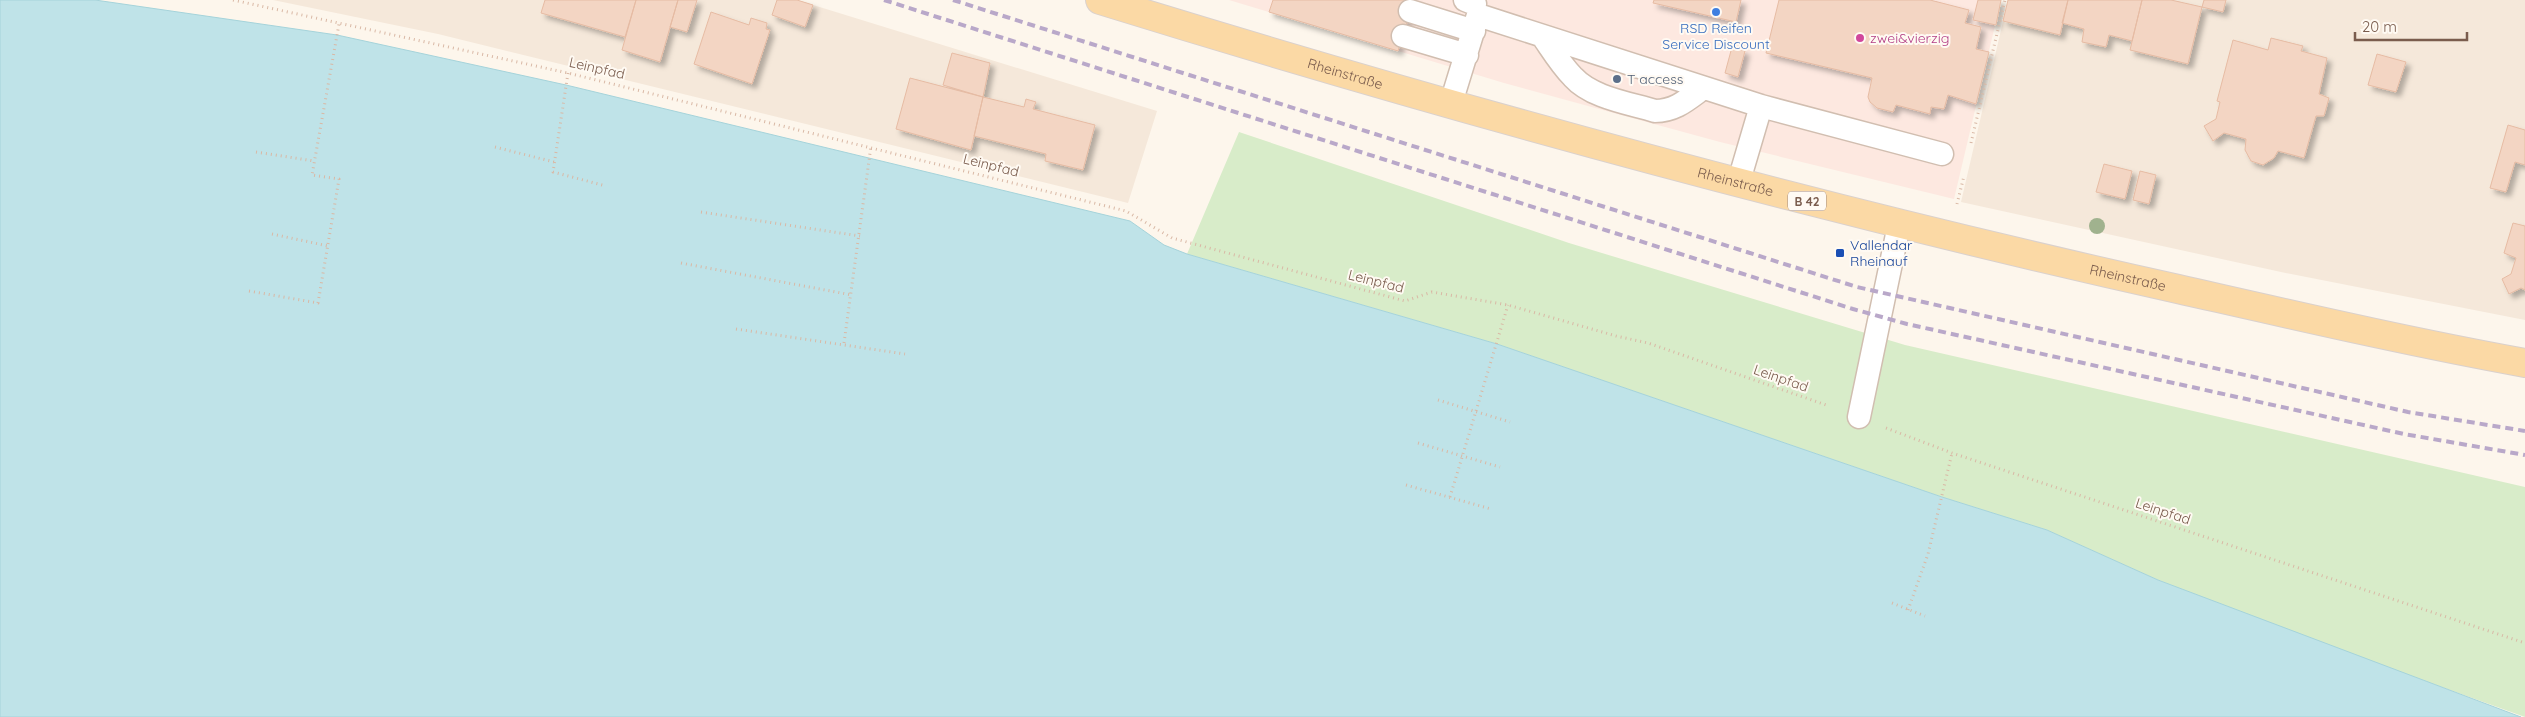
<svg xmlns="http://www.w3.org/2000/svg" width="2525" height="717" viewBox="0 0 2525 717" font-family="Quicksand,sans-serif">
<defs>
<filter id="shadow"><feDropShadow dx="4.5" dy="4.5" stdDeviation="2.5" flood-color="#0004"/></filter>
</defs>
<rect width="100%" height="100%" fill="#fdf6ec"/>
<path fill="#f5e8da" d="M 273,0 L 797,0 L 1157,111 L 1128,203 L 438,34 Z
M 2008,0 L 2525,0 L 2525,320 L 2281,272 L 1961,202 Z"/>
<path fill="#fde8e0" d="M 1229,0 L 2001,0 L 1954,199 L 1720,142 L 1504,83 Z"/>
<path fill="#d8ecc9" d="M 1239,132 L 1569,243 L 1905,345 L 2525,487 L 2525,717 L 2350,654 L 2158,580 L 2047,530 L 1942,497 L 1497,344 L 1187,254 Z"/>
<path fill="#bfe3e8" stroke="#a5d3da" d="M 0,0 L 95,0 L 337,35 L 566,85 L 1130,221 L 1164,245 L 1187,254 L 1497,344 L 1942,497 L 2047,530 L 2158,580 L 2521,717 L 0,717 Z"/>
<path fill="#f3d5c3" stroke="#e6bba3" filter="url(#shadow)" d="M 545,0 L 636,0 L 625,37 L 541,13 Z
M 636,0 L 678,0 L 660,62 L 622,50 Z
M 678,0 L 697,0 L 687,32 L 670,27 Z
M 777,0 L 797,0 L 813,5 L 805,27 L 772,15 Z
M 1273,0 L 1414,0 L 1398,51 L 1269,12 Z
M 1654,0 L 1741,0 L 1736,22 L 1653,3 Z
M 1779,0 L 1930,0 L 1969,10 L 1965,23 L 1981,27 L 1976,49 L 1989,52 L 1976,104 L 1948,95 L 1944,109 L 1931,107 L 1930,114 L 1896,105 L 1893,112 L 1877,108 L 1870,102 L 1868,97 L 1872,78 L 1766,53 Z
M 1978,0 L 2001,0 L 1996,25 L 1973,20 Z
M 2008,0 L 2068,0 L 2060,35 L 2003,21 Z
M 2068,0 L 2142,0 L 2132,41 L 2109,35 L 2106,47 L 2082,42 L 2084,29 L 2062,23 Z
M 2142,0 L 2171,0 L 2202,7 L 2188,64 L 2130,50 Z
M 2204,0 L 2226,0 L 2223,12 L 2202,7 Z
M 711,12 L 749,25 L 751,18 L 767,23 L 766,29 L 770,30 L 752,84 L 694,64 Z
M 2271,38 L 2303,46 L 2301,51 L 2327,58 L 2319,94 L 2329,98 L 2324,116 L 2316,116 L 2304,158 L 2278,151 L 2274,158 L 2263,165 L 2251,161 L 2245,150 L 2246,139 L 2224,133 L 2213,141 L 2204,126 L 2216,119 L 2220,102 L 2217,101 L 2233,40 L 2268,50 Z
M 1732,47 L 1745,51 L 1738,77 L 1725,73 Z
M 952,53 L 990,63 L 983,97 L 943,85 Z
M 2377,54 L 2406,62 L 2396,92 L 2368,85 Z
M 910,78 L 983,97 L 971,150 L 896,129 Z
M 983,97 L 1024,107 L 1026,99 L 1036,102 L 1033,109 L 1095,125 L 1083,170 L 1045,161 L 1046,154 L 974,136 Z
M 2508,125 L 2525,130 L 2525,165 L 2515,162 L 2506,192 L 2490,188 Z
M 2104,164 L 2132,171 L 2125,199 L 2096,192 Z
M 2140,171 L 2156,175 L 2149,204 L 2133,200 Z
M 2513,223 L 2525,226 L 2525,290 L 2521,288 L 2509,294 L 2502,279 L 2511,274 L 2516,258 L 2504,253 Z"/>
<g fill="none" stroke-linecap="round" stroke-linejoin="round">
<g stroke="#d1beb0" stroke-width="25">
<path id="lane" d="M 1465,0 L 1475,4
M 1410,11 L 1474,31
M 1403,36 L 1467,55
M 1543,37 C 1552,50 1561,65 1573,77 C 1592,98 1629,103 1655,111 C 1675,111 1687,100 1702,89
M 1451,103 L 1478,15 L 1761,106 L 1942,154
M 1738,184 L 1761,106
M 1859,417 L 1899,225"/>
</g>
<g stroke="#dad1cd" stroke-width="30">
<g id="primary">
<path id="s1" d="M 1100,0 C 1456,110 1814,208 2178,289 C 2293,315 2409,342 2525,363"/>
</g>
</g>
<path stroke="#d9b8a5" stroke-width="3" stroke-dasharray="1 4" stroke-linecap="butt" d="M 233,0 L 568,73 L 1126,211 L 1172,238 L 1405,301 L 1432,292 L 1508,305 L 1616,336 L 1648,343 L 1829,406
M 568,73 L 553,172 L 606,186
M 1971,143 L 2005,0
M 495,147 L 554,162
M 256,152 L 314,161
M 1957,204 L 1964,176
M 701,212 L 860,236
M 272,234 L 328,246
M 681,263 L 852,295
M 249,291 L 318,303 L 339,179 L 312,175 L 339,24
M 736,329 L 905,354
M 844,343 L 871,146
M 1438,400 L 1510,422
M 1886,428 L 1952,453 L 2525,643
M 1418,443 L 1500,467
M 1406,485 L 1491,509
M 1450,497 L 1508,305
M 1892,603 L 1925,616
M 1908,610 L 1928,554 L 1952,453"/>
<use href="#lane" stroke="#fff" stroke-width="22"/>
<use href="#primary" stroke="#fbd9a5" stroke-width="28"/>
<path stroke="#b9a8c9" stroke-width="4" stroke-dasharray="8 5" stroke-linecap="butt" d="M 884,0 L 1853,309 L 1907,324 L 2404,434 L 2525,455
M 953,0 L 1857,287 L 2408,412 L 2525,431"/>
</g>
<circle fill="#a0b28e" cx="2097" cy="226" r="8"/>
<circle fill="#3f7fe0" stroke="#fffaf3" stroke-width="2" cx="1716" cy="12" r="5"/>
<circle fill="#d1479c" stroke="#fffaf3" stroke-width="2" cx="1860" cy="38" r="5"/>
<circle fill="#5c6f8a" stroke="#fffaf3" stroke-width="2" cx="1617" cy="79" r="5"/>
<rect fill="#1a4fb4" stroke="#fffaf3" stroke-width="2" x="1835" y="248" width="10" height="10" rx="2.5"/>
<g text-anchor="middle" dominant-baseline="central" stroke-width="4" stroke-linejoin="round" paint-order="stroke">
<rect fill="#fffaf3" stroke="#a28b7f" stroke-width="1" x="1788" y="191.5" width="38" height="19" rx="4"/>
<g font-size="12" font-weight="bold" fill="#7a5c4d">
<text x="1807" y="201">B 42</text>
</g>
<g font-size="14" fill="#366cbe" stroke="#fffaf3">
<text x="1716" y="28">RSD Reifen<tspan x="1716" dy="16">Service Discount</tspan></text>
</g>
<g font-size="14" fill="#b23c85" stroke="#fffaf3" text-anchor="start">
<text x="1870" y="38">zwei&amp;vierzig</text>
</g>
<g font-size="14" fill="#7a5c4d" stroke="#fffaf3">
<text transform="translate(597 68) rotate(13)">Leinpfad</text>
<text stroke="none"><textPath href="#s1" startOffset="256">Rheinstraße</textPath></text>
<text transform="translate(991 165) rotate(14)">Leinpfad</text>
<text stroke="none"><textPath href="#s1" startOffset="661">Rheinstraße</textPath></text>
<text stroke="none"><textPath href="#s1" startOffset="1065">Rheinstraße</textPath></text>
<text transform="translate(1376 281) rotate(14)">Leinpfad</text>
<text transform="translate(1781 378) rotate(19)">Leinpfad</text>
<text transform="translate(2163 511) rotate(18)">Leinpfad</text>
</g>
<g font-size="14" fill="#4e5e75" stroke="#fffaf3" text-anchor="start">
<text x="1627" y="79">T access</text>
</g>
<g font-size="14" fill="#164399" stroke="#fffaf3" text-anchor="start">
<text x="1850" y="245">Vallendar<tspan x="1850" dy="16">Rheinauf</tspan></text>
</g>
</g>
<path d="M2355 32v8h112v-8" fill="none" stroke="#7a5c4d" stroke-width="2.5"/>
<text x="2362" y="32" font-size="15" fill="#7a5c4d" stroke="#fffaf3" stroke-width="4" paint-order="stroke">20 m</text>
</svg>
